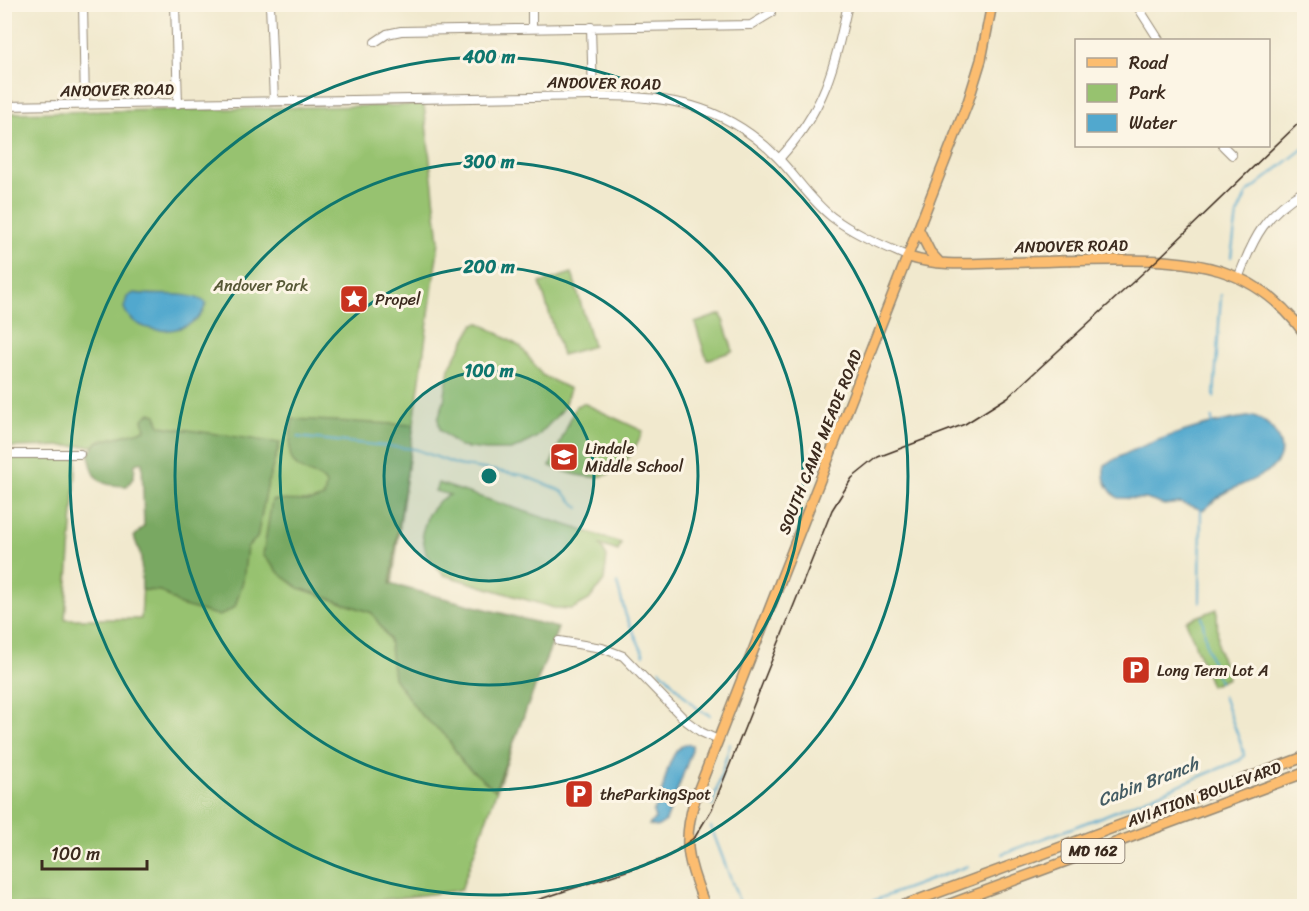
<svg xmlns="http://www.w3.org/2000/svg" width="1309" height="911" viewBox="0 0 1309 911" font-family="Sriracha,sans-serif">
<rect width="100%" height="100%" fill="#fcf5e5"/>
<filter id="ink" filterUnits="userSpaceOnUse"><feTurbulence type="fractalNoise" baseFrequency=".0167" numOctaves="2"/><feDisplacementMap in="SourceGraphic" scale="12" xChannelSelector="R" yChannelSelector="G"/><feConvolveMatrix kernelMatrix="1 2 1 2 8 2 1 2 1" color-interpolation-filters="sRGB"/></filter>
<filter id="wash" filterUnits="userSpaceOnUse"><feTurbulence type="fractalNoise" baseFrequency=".008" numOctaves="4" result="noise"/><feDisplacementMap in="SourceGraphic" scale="24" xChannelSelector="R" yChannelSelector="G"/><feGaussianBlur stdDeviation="1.35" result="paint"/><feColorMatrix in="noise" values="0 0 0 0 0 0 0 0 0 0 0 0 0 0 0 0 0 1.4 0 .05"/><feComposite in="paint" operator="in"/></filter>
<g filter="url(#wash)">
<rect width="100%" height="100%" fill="#f1e9ce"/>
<path fill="#97c26f" stroke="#697646" stroke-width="1.5" d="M 424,105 L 439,241 L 389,605 L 554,630 L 461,890 L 335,906 L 5,906 L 5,458 L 77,458 L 65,619 L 141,619 L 151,445 L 5,447 L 5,113 Z
M 572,273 L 593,346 L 562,355 L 540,283 Z
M 721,314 L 733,351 L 707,360 L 695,323 Z
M 480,323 L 521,347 L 542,375 L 570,389 L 563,409 L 556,417 L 537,437 L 521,446 L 511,450 L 486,450 L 460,447 L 440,430 L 438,419 L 444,402 L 449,368 L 474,324 Z
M 583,403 L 643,431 C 621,481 600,486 550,466 L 576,406 Z
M 438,483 L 621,543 L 618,551 L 600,545 L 607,557 L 604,581 L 589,600 L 572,609 L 554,608 L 444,575 L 426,554 L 422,533 L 428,514 L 440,500 L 450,495 L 435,491 Z
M 1217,609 L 1218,648 L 1228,678 L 1211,686 L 1186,621 Z"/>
<path fill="#79a862" stroke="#5a6940" stroke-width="1.5" d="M 150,413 L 156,415 L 160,426 L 280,443 L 268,482 L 257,538 L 247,547 L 243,581 L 235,607 L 220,616 L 180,605 L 161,591 L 142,590 L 141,556 L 134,537 L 144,526 L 142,462 L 135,464 L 134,477 L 127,486 C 101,486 93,482 89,454 L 97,442 L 145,430 L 143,419 Z
M 292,419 L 414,425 L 390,584 L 558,628 L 495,790 L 463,763 L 446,736 L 420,714 L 394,678 L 389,639 L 372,613 L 299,588 L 280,574 L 263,555 L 272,500 L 311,501 L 324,497 L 326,484 C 322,478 318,477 311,474 C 281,463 291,445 292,419 Z"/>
<path fill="#51a8ce" stroke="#466976" stroke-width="1.5" d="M 134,293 C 154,297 191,290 206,303 C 199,338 135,339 124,308 L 127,297 Z
M 1254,416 C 1265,420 1273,428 1278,438 C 1293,471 1246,481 1226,492 C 1217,497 1211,504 1204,510 L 1180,503 L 1164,505 L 1146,499 L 1118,498 C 1108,491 1101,477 1105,465 C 1144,441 1210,421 1254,416 Z
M 685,744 L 692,745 L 692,750 L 666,821 L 657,827 L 649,825 L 655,818 L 653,812 C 666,797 663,755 685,744 Z"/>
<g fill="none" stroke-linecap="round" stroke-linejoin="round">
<path stroke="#51a8ce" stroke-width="2" d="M 1231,257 L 1237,215 L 1247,193 L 1304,148
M 1214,397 L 1221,295
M 1212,418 L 1212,426
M 297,437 L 415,449 L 458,465 L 522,475 L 562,491 L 579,508
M 617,583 L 626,616 L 644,655
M 1200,602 L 1201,509
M 1202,617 L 1207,647 L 1219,682
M 660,670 C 676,684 690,708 710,715
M 712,806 L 730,744
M 711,827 L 741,906
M 1002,854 L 1106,815 L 1240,760 L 1244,756 L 1243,749 L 1223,696
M 859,906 L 968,866"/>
</g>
</g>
<g filter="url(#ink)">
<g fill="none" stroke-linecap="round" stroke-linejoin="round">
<g stroke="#968a76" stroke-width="10">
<path id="minor" d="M 83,4 L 85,105
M 175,4 L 178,104
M 270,4 L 274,101
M 532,4 L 532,27
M 1136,4 L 1159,40
M 591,27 L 593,96
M 375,42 L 387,34 L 401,31 L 751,25 L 771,13
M 4,106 L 593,96 C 664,95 724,103 777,157 C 796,176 810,200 832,217 C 856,235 882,245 909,257
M 1223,146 L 1232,155
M 779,159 C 825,109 834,69 848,4
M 1239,276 C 1254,236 1266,213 1304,191
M 4,454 L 80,454
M 559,641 L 602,648 L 623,656 L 685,720 L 701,732 L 718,740"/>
</g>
<g stroke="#968a76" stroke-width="12">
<path id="major" d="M 919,230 L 930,252 L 940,263
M 909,257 C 937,266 965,264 995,263 C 1034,262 1074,260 1114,260 C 1192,259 1255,265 1304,333
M 705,906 C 689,862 681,846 695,799 L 968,102 L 981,60 L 992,4
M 902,906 L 1304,757
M 945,906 L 1304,773"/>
</g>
<use href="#minor" stroke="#fff" stroke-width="8"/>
<use href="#major" stroke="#fcbd6f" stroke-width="9"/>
<path stroke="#3b2a1e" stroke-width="1.5" d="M 1301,4 L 1304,9
M 519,906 L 666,858 L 695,837 L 712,809 L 832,510 L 852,478 L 878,457 L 965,424 L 1008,397 L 1157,260 L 1304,118"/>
</g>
</g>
<circle cx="489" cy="476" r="105" fill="#0f766e" fill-opacity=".12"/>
<g fill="none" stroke="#0f766e" stroke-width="3">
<circle cx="489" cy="476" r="105"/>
<circle cx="489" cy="476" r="209"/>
<circle cx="489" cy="476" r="314"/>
<circle cx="489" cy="476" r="419"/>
</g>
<defs>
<g id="sight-square" transform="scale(1.5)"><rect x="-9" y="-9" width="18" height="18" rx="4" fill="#c8321e" stroke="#fcf5e5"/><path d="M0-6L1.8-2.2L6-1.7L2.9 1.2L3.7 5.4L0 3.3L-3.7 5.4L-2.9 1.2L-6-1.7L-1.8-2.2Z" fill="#fff"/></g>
<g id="school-square" transform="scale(1.5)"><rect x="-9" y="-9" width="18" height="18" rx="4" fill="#c8321e" stroke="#fcf5e5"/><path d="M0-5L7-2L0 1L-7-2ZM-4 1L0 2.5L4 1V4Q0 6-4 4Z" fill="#fff"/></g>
<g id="parking-square" transform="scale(1.5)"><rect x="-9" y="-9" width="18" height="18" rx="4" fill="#c8321e" stroke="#fcf5e5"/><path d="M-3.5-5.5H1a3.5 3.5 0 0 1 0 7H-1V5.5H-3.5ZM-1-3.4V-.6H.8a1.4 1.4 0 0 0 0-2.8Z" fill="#fff"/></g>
</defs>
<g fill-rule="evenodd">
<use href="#sight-square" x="354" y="299"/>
<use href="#school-square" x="564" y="457"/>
<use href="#parking-square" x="1136" y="670"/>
<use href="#parking-square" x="579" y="794"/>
</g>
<g text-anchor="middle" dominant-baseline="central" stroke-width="6" stroke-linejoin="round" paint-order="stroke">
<rect fill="#fcf5e5" stroke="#75675a" stroke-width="1.5" x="1061.5" y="839" width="63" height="24" rx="4.5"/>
<g font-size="15" font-weight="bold" fill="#3b2a1e">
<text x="1093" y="851">MD 162</text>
</g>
<g font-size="16" fill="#3b2a1e" stroke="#fcf5e5">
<text transform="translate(604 83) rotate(1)">ANDOVER ROAD</text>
<text transform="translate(117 90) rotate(-1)">ANDOVER ROAD</text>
<text transform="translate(1071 246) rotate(-1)">ANDOVER ROAD</text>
<text transform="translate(820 442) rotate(-68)">SOUTH CAMP MEADE ROAD</text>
<text transform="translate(1204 794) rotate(-20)">AVIATION BOULEVARD</text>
</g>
<g font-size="16" fill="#575836" stroke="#fcf5e5">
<text x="261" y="285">Andover Park</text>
</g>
<g font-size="16" fill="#3b2a1e" stroke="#fcf5e5" text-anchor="start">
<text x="375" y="299">Propel</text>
<text x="585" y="448">Lindale<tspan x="585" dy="18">Middle School</tspan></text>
<text x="1157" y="670">Long Term Lot A</text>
<text x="600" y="794">theParkingSpot</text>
</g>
<g font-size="18" font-style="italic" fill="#445c64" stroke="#fcf5e5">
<text transform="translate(1148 782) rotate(-21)">Cabin Branch</text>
</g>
</g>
<circle cx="489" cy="476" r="9" fill="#0f766e" stroke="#fcf5e5" stroke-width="3"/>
<g font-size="18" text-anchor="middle" font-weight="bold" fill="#0f766e" stroke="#fcf5e5" stroke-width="6" stroke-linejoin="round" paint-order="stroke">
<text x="489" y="63">400 m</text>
<text x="489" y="168">300 m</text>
<text x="489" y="273">200 m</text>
<text x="489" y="377">100 m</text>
</g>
<rect width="1309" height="911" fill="none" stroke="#fcf5e5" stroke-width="24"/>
<rect x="1075" y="39" width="195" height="108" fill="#fcf5e5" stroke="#afa495" stroke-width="1.5"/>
<rect x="1087" y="58" width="30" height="9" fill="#fcbd6f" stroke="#afa495" stroke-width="1.5"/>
<text x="1129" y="69" font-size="18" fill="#3b2a1e">Road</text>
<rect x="1087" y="84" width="30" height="18" fill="#97c26f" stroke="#afa495" stroke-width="1.5"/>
<text x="1129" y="99" font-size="18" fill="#3b2a1e">Park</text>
<rect x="1087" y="114" width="30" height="18" fill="#51a8ce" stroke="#afa495" stroke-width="1.5"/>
<text x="1129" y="129" font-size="18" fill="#3b2a1e">Water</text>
<path d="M42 860v9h105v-9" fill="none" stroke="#3b2a1e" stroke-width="3"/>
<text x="51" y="860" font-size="18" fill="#3b2a1e" stroke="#fcf5e5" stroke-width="4.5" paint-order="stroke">100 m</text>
</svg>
